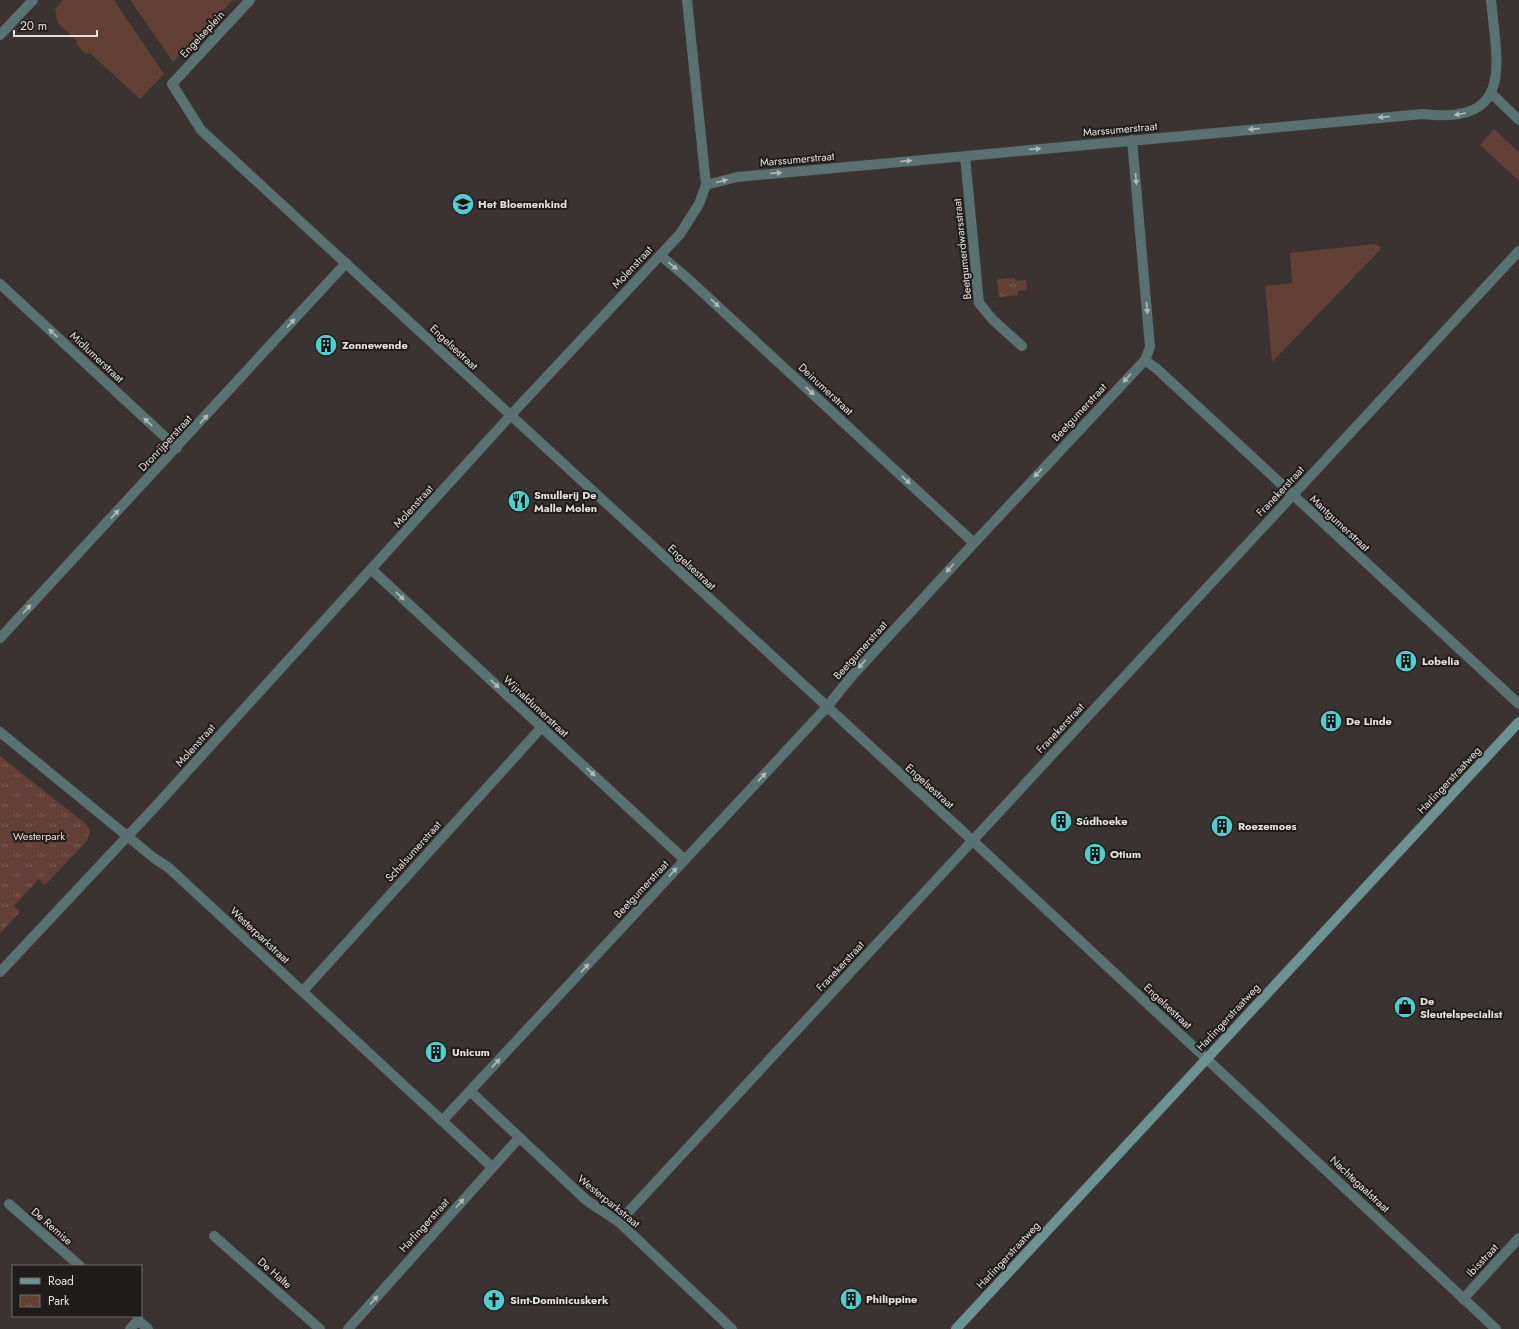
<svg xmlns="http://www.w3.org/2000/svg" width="1519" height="1329" viewBox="0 0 1519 1329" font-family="Jost,sans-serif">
<defs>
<pattern id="park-tufts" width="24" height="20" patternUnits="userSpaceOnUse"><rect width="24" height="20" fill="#624035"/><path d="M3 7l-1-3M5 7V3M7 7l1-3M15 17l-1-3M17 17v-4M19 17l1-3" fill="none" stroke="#785b52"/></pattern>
</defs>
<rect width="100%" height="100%" fill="#3a3331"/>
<path fill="#624035" d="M 63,0 L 114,0 L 164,74 L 140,99 L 90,53 L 86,54 L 76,44 L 77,41 L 58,23 L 55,9 Z
M 130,0 L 233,0 L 173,62 Z
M 1494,129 L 1519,152 L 1519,181 L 1480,145 Z
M 1375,244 L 1380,247 L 1380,250 L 1272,362 L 1265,286 L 1292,283 L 1290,253 Z"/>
<path fill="url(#park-tufts)" d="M 1015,278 L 1016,281 L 1026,280 L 1027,290 L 1018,291 L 1018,295 L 999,297 L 997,279 Z
M 0,756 L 86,824 L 90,830 L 87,841 L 45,885 L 39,879 L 14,906 L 20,912 L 0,933 Z"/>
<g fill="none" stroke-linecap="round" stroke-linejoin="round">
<path stroke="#5a7171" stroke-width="10" d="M 1491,93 L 1519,120
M 965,156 L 979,303 L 993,320 L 1022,346
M 706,185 L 737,177 L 1423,114 C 1515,125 1497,64 1491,0
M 660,255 L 686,277 L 974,543
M 0,284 L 177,448
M 1145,360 L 1157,369 L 1519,704
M 371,569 L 685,860
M 0,638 L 346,263
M 0,732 L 154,858 L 169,868 L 492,1167
M 0,972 L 154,808 L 510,416 L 680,234 L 699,204 L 706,185 L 687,0
M 303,991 L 542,727
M 470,1091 L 586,1200 L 619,1222 L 732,1329
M 442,1121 L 826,708 L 851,677 L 974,543 L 1145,360 L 1150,347 L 1132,140
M 9,1204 L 80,1266
M 619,1222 L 1519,251
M 214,1236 L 320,1329
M 1463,1299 L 1519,1238
M 130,1329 L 138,1320 L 148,1329
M 348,1329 L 519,1138"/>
<path stroke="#5a7171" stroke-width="10" d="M 250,0 L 172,84 L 201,130 L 972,840 L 1496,1329
M 0,35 L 33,0"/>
<path stroke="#6d9292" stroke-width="10" d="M 956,1329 L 1519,722"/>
</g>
<defs><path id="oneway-solid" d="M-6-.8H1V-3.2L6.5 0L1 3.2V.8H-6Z"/></defs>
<g fill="#b4b9b8">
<use href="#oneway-solid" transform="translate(1460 114) rotate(170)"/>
<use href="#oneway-solid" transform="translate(1384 117) rotate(175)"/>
<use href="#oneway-solid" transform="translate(1254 129) rotate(175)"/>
<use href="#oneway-solid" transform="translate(1035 149) rotate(-5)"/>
<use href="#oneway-solid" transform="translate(906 161) rotate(-5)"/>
<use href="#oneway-solid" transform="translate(776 173) rotate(-5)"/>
<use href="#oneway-solid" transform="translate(1136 179) rotate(85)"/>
<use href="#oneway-solid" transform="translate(722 181) rotate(-14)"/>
<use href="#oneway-solid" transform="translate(673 266) rotate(39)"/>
<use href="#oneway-solid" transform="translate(715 303) rotate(43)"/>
<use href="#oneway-solid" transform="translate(1147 308) rotate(85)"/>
<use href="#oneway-solid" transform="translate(291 323) rotate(-48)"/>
<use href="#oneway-solid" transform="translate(53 333) rotate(-137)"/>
<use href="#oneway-solid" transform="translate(1127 378) rotate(133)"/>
<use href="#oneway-solid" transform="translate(810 391) rotate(43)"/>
<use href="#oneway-solid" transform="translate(204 419) rotate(-48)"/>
<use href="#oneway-solid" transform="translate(148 422) rotate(-137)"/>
<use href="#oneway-solid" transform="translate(1038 473) rotate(133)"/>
<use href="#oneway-solid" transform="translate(906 480) rotate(43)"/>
<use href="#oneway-solid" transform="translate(115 514) rotate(-47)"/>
<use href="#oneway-solid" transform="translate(950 568) rotate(132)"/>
<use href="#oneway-solid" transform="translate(400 596) rotate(43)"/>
<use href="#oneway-solid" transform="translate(27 609) rotate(-47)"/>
<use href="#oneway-solid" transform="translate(862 664) rotate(132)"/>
<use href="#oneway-solid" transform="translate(495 684) rotate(43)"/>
<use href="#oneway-solid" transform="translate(591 772) rotate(43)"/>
<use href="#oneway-solid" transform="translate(762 777) rotate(-47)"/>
<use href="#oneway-solid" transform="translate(673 872) rotate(-47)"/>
<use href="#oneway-solid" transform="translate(585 968) rotate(-47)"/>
<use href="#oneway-solid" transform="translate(496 1063) rotate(-47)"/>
<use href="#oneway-solid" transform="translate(460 1203) rotate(-48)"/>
<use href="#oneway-solid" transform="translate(374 1300) rotate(-48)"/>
</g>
<defs>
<g id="school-disc" transform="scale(1.15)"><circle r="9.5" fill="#52cdce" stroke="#1f1c1b"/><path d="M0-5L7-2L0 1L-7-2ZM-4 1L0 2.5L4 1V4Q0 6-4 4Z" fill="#111"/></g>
<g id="building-disc" transform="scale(1.15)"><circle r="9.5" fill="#52cdce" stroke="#1f1c1b"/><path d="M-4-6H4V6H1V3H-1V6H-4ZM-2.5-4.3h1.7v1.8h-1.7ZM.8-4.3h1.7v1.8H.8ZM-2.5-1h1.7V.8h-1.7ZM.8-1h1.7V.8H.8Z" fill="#111"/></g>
<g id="restaurant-disc" transform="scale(1.15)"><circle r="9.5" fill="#52cdce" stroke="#1f1c1b"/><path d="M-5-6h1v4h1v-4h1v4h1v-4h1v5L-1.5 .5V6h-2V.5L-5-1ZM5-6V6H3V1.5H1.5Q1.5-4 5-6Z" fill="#111"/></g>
<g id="shop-disc" transform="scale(1.15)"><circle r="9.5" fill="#52cdce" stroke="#1f1c1b"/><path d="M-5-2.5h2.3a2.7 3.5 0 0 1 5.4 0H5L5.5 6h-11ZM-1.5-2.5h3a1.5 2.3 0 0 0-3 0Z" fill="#111"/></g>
<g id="church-disc" transform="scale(1.15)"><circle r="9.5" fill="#52cdce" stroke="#1f1c1b"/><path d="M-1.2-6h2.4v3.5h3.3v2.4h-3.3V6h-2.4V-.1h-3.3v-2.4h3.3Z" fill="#111"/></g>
</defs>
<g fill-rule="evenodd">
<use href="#school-disc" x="463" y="204"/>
<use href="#building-disc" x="326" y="345"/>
<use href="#restaurant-disc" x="519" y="501"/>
<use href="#building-disc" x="1406" y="661"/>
<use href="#building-disc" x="1331" y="721"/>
<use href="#building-disc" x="1061" y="821"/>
<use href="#building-disc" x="1222" y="826"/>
<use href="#building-disc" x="1095" y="854"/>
<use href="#shop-disc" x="1405" y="1007"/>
<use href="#building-disc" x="436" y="1052"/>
<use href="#building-disc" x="851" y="1299"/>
<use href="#church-disc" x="494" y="1300"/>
</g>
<g text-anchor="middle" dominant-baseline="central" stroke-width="4" stroke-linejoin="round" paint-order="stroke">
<g font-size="11" fill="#e4e0de" stroke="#1f1c1b">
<text transform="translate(202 34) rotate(-47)">Engelseplein</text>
<text transform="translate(1120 129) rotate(-5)">Marssumerstraat</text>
<text transform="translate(797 159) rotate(-5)">Marssumerstraat</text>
<text transform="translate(962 249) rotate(-96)">Beetgumerdwarsstraat</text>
<text transform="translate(632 267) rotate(-47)">Molenstraat</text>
<text transform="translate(454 347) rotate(43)">Engelsestraat</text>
<text transform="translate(97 357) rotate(43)">Midlumerstraat</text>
<text transform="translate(826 389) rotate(43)">Deinumerstraat</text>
<text transform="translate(1079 412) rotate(-47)">Beetgumerstraat</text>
<text transform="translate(165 443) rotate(-47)">Dronrijperstraat</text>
<text transform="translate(1280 491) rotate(-47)">Franekerstraat</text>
<text transform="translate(413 506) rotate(-48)">Molenstraat</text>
<text transform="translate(1340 523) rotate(43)">Mantgumerstraat</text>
<text transform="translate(692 567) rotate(43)">Engelsestraat</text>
<text transform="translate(860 650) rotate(-48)">Beetgumerstraat</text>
<text transform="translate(536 706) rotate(43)">Wijnaldumerstraat</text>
<text transform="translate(1060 728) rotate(-47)">Franekerstraat</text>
<text transform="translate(195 745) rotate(-48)">Molenstraat</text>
<text transform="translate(1449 780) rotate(-47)">Harlingerstraatweg</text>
<text transform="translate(930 786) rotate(42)">Engelsestraat</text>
<text transform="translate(413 851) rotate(-48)">Schalsumerstraat</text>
<text transform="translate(641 889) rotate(-47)">Beetgumerstraat</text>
<text transform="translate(260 935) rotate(43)">Westerparkstraat</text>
<text transform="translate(840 966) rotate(-47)">Franekerstraat</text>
<text transform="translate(1168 1006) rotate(43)">Engelsestraat</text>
<text transform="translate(1228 1017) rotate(-47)">Harlingerstraatweg</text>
<text transform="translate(1360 1184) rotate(43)">Nachtegaalstraat</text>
<text transform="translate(609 1201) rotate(39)">Westerparkstraat</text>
<text transform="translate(424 1225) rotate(-48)">Harlingerstraat</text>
<text transform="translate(52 1226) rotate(41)">De Remise</text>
<text transform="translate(1008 1255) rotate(-47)">Harlingerstraatweg</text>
<text transform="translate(1482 1260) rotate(-47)">Ibisstraat</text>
<text transform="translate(275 1273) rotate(41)">De Halte</text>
</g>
<g font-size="11" font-weight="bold" fill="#e4e0de" stroke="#1f1c1b" text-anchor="start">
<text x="478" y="204">Het Bloemenkind</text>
<text x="342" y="345">Zonnewende</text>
<text x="534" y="495">Smullerij De<tspan x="534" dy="13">Malle Molen</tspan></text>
<text x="1422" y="661">Lobelia</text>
<text x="1346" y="721">De Linde</text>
<text x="1076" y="821">Súdhoeke</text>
<text x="1238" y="826">Roezemoes</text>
<text x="1110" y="854">Otium</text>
<text x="1420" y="1001">De<tspan x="1420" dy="13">Sleutelspecialist</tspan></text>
<text x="452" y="1052">Unicum</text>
<text x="866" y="1299">Philippine</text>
<text x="510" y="1300">Sint-Dominicuskerk</text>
</g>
<g font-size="11" fill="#f6d9cf" stroke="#1f1c1b">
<text x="39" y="836">Westerpark</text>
</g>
</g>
<rect x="12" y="1265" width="130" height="52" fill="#1f1c1b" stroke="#6e6a69"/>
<rect x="20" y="1278" width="20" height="6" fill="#6d9292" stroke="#6e6a69"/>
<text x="48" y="1285" font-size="12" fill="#e4e0de">Road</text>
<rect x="20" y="1295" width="20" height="12" fill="url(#park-tufts)" stroke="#6e6a69"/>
<text x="48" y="1305" font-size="12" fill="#e4e0de">Park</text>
<path d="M14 30v6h83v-6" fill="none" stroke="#e4e0de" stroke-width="2"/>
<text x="20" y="30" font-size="12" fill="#e4e0de" stroke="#1f1c1b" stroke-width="3" paint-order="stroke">20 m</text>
</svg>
